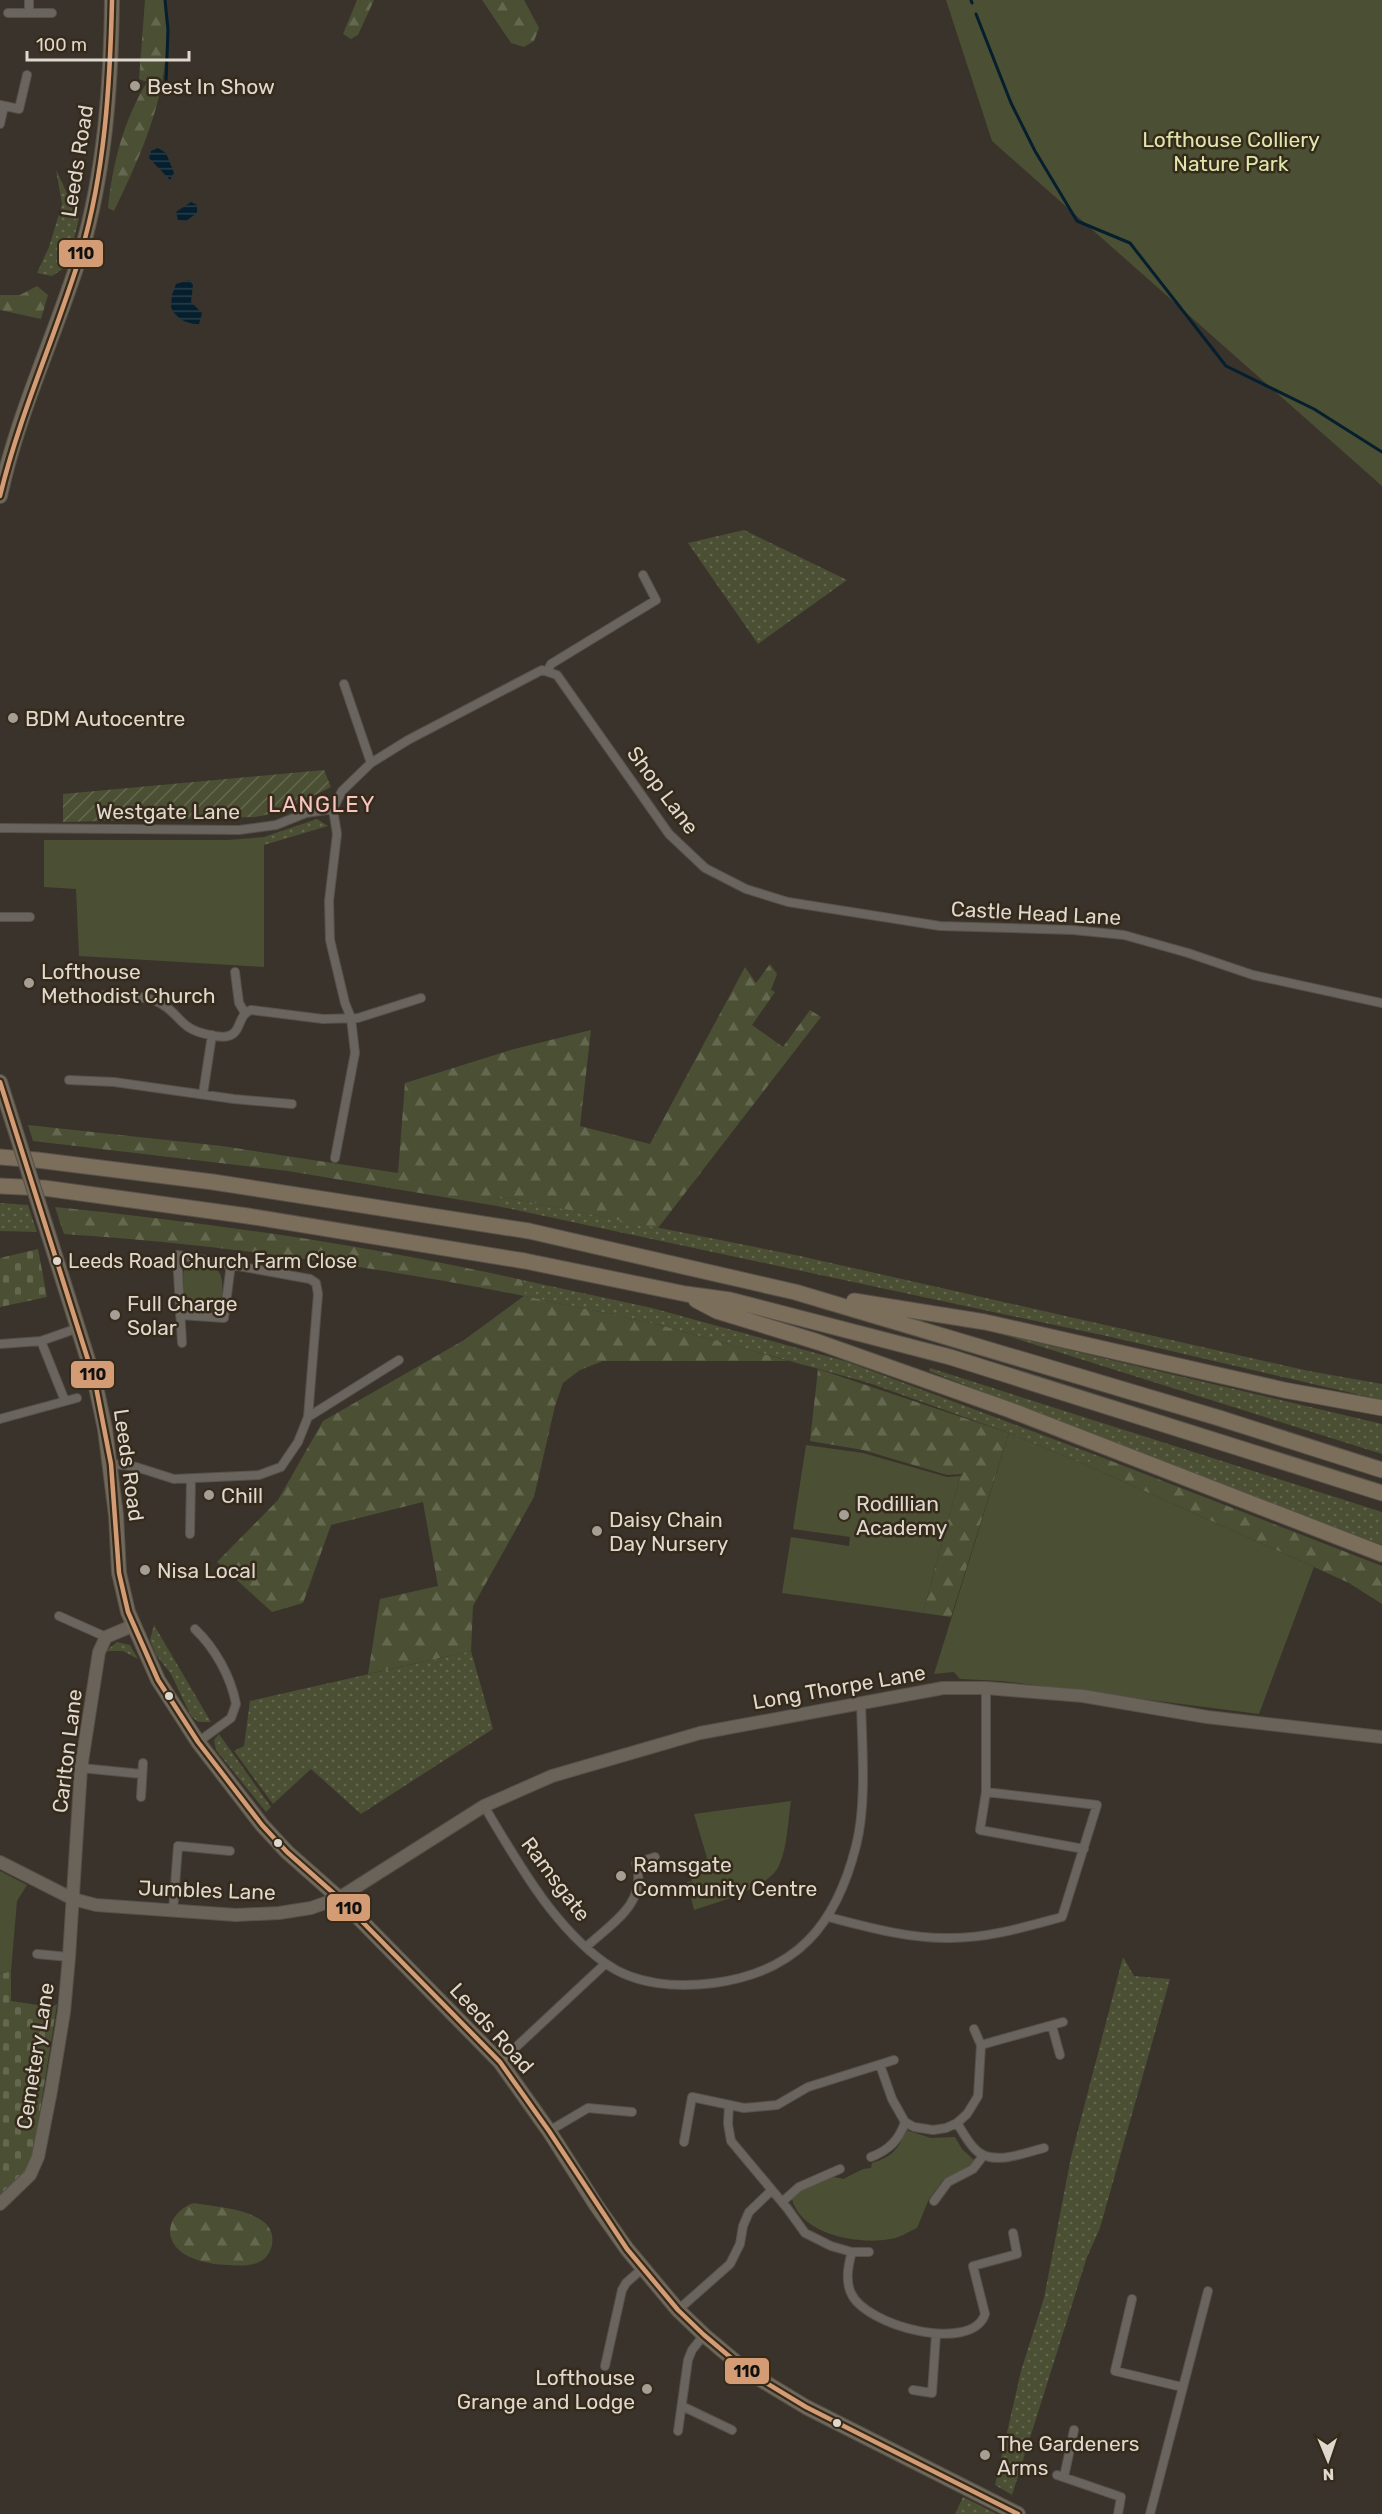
<svg xmlns="http://www.w3.org/2000/svg" width="1382" height="2514" viewBox="0 0 1382 2514" font-family="Rubik,sans-serif">
<defs>
<pattern id="grass-dots" width="8" height="8" patternUnits="userSpaceOnUse" patternTransform="scale(1.5)"><rect width="8" height="8" fill="#4b4f33"/><path d="M2 2h.1M6 6h.1" fill="none" stroke="#64684f" stroke-width="1.8" stroke-linecap="round"/></pattern>
<pattern id="forest-firs" width="22" height="20" patternUnits="userSpaceOnUse" patternTransform="scale(1.5)"><rect width="22" height="20" fill="#4b4f33"/><path d="M5 1l3.5 6h-7zM16 11l3.5 6h-7z" fill="#64684f"/></pattern>
<pattern id="cemetery-stones" width="16" height="16" patternUnits="userSpaceOnUse" patternTransform="scale(1.5)"><rect width="16" height="16" fill="#4b4f33"/><path d="M2 7V4a2 2 0 0 1 4 0v3zM10 15v-3a2 2 0 0 1 4 0v3z" fill="#64684f"/></pattern>
<pattern id="garden-furrows" width="10" height="10" patternUnits="userSpaceOnUse" patternTransform="scale(1.5)"><rect width="10" height="10" fill="#4b4f33"/><path d="M-1 1l2-2M0 10L10 0M9 11l2-2" fill="none" stroke="#64684f"/></pattern>
<pattern id="water-rules" width="6" height="5" patternUnits="userSpaceOnUse" patternTransform="scale(1.5)"><rect width="6" height="5" fill="#051f2e"/><path d="M0 2.5h6" fill="none" stroke="#293f4b"/></pattern>
</defs>
<rect width="100%" height="100%" fill="#3a332b"/>
<path fill="url(#grass-dots)" d="M 56,170 L 79,219 L 67,266 L 52,276 L 37,273 L 49,247 L 62,204 Z
M 744,530 L 847,580 L 758,644 L 688,543 Z
M 317,819 L 328,826 L 264,845 L 264,837 Z
M 499,1196 L 800,1256 L 1309,1371 L 1382,1384 L 1382,1400 L 1111,1337 L 497,1206 Z
M 0,1203 L 28,1205 L 37,1232 L 0,1231 Z
M 522,1280 L 652,1308 L 848,1362 L 1101,1457 L 1084,1464 L 1009,1433 L 869,1383 L 656,1324 L 525,1296 Z
M 1001,1334 L 1382,1424 L 1382,1454 Z
M 930,1368 L 1382,1512 L 1382,1545 L 929,1371 Z
M 154,1625 L 211,1722 L 198,1722 L 191,1716 L 171,1674 L 156,1655 L 150,1640 Z
M 117,1642 L 130,1645 L 138,1659 L 123,1651 L 106,1651 Z
M 471,1651 L 493,1729 L 361,1814 L 311,1769 L 273,1804 L 234,1751 L 244,1746 L 250,1701 Z
M 219,1734 L 271,1807 L 266,1812 L 216,1750 L 214,1740 Z
M 1123,1957 L 1134,1976 L 1170,1979 L 1100,2228 L 1087,2257 L 1012,2495 L 995,2485 L 1021,2371 L 1044,2298 L 1071,2157 Z
M 963,2497 L 997,2514 L 955,2514 Z"/>
<path fill="url(#forest-firs)" d="M 145,0 L 165,0 C 174,80 148,141 114,211 L 108,208 C 112,165 124,119 147,82 L 139,79 Z
M 357,0 L 374,0 L 358,35 L 351,39 L 343,34 Z
M 482,0 L 524,0 L 539,28 L 534,41 L 524,47 L 511,43 Z
M 37,286 L 48,295 L 41,319 L 0,310 L 0,295 L 20,295 Z
M 770,964 L 777,974 L 771,990 L 775,992 L 752,1025 L 783,1047 L 810,1010 L 821,1017 L 658,1228 L 499,1196 L 497,1206 L 288,1171 L 33,1141 L 28,1125 L 222,1146 L 398,1173 L 405,1083 L 514,1049 L 591,1030 L 580,1126 L 650,1144 L 745,967 L 756,983 Z
M 55,1207 C 212,1223 368,1245 522,1280 L 525,1296 L 656,1324 L 789,1361 L 603,1361 L 580,1370 L 563,1383 L 555,1406 L 534,1497 L 473,1606 L 471,1651 L 368,1674 L 380,1599 L 438,1586 L 423,1502 L 331,1525 L 303,1603 L 272,1612 L 217,1562 L 278,1500 L 323,1421 L 464,1340 L 524,1296 C 372,1266 218,1244 64,1234 Z
M 818,1369 L 1009,1433 L 951,1617 L 923,1613 L 960,1476 L 963,1474 L 947,1475 L 863,1450 L 810,1441 Z
M 1101,1457 L 1382,1566 L 1382,1604 L 1349,1583 L 1314,1567 L 1084,1464 Z
M 194,2203 C 215,2207 246,2208 264,2222 C 278,2233 274,2257 257,2263 C 249,2266 238,2266 230,2265 C 214,2265 190,2261 178,2249 C 161,2232 174,2209 194,2203 Z"/>
<path fill="url(#cemetery-stones)" d="M 38,1249 L 47,1297 L 0,1307 L 0,1258 Z
M 11,1971 L 11,2001 L 51,2007 L 57,2004 L 34,2149 L 24,2173 L 0,2196 L 0,1974 Z"/>
<path fill="#4b4f33" d="M 946,0 L 1382,0 L 1382,486 L 992,141 Z
M 264,837 L 264,967 L 79,956 L 76,889 L 44,887 L 44,840 L 228,840 Z
M 192,1262 C 217,1266 224,1268 222,1295 C 221,1303 221,1308 215,1312 L 190,1312 L 185,1308 L 183,1274 L 185,1266 Z
M 1009,1433 L 1084,1464 L 1314,1567 L 1259,1714 L 1002,1681 L 960,1679 L 954,1672 L 934,1674 Z
M 806,1445 L 863,1453 L 947,1477 L 960,1476 L 923,1613 L 782,1593 L 791,1537 L 849,1546 L 850,1537 L 793,1529 Z
M 791,1801 C 788,1819 787,1860 774,1873 C 757,1891 717,1903 694,1910 L 687,1882 L 692,1881 L 688,1863 L 707,1858 L 694,1814 Z
M 0,1871 L 27,1885 L 17,1901 L 11,1971 L 0,1974 Z
M 906,2130 L 931,2138 L 955,2137 L 962,2149 L 976,2162 L 943,2180 L 929,2199 L 917,2228 C 908,2232 899,2238 890,2239 C 859,2245 801,2235 792,2199 C 805,2186 824,2172 843,2179 L 863,2169 L 871,2168 L 872,2163 C 892,2157 899,2149 906,2130 Z"/>
<path fill="url(#garden-furrows)" d="M 324,770 L 331,787 L 281,812 L 255,817 L 63,822 L 63,794 Z"/>
<path fill="url(#water-rules)" d="M 158,148 L 166,153 L 174,173 L 170,180 L 149,158 L 151,151 Z
M 191,202 L 197,205 L 197,213 L 186,221 L 178,220 L 176,212 Z
M 189,280 L 193,285 L 191,302 L 202,313 L 199,324 C 188,325 175,318 171,307 L 172,295 L 176,284 Z"/>
<g fill="none" stroke-linecap="round" stroke-linejoin="round">
<path stroke="#051f2e" stroke-width="3" d="M 165,0 L 168,30 L 166,82
M 971,0 L 972,3
M 976,14 L 1011,103 L 1035,151 L 1077,221 L 1130,243 L 1226,366 L 1314,409 L 1382,452"/>
<g stroke="#565149" stroke-width="10">
<path id="street" d="M 29,0 L 29,13
M 8,13 L 52,13
M 0,105 L 19,109 L 27,75
M 0,124 L 4,106
M 548,670 L 551,664 L 656,600 L 643,575
M 344,684 L 371,763
M 0,828 L 239,830 L 276,825 L 306,813 L 333,809
M 0,917 L 30,917
M 235,972 L 239,1003 L 245,1013
M 105,995 C 123,996 144,995 160,1003 C 182,1015 178,1029 210,1035 C 216,1036 223,1038 228,1036 C 242,1033 237,1015 251,1010 L 323,1019 L 358,1018 L 421,998
M 69,1080 L 114,1082 L 234,1099 L 292,1104
M 203,1094 L 212,1035
M 335,1158 L 355,1053 L 351,1018 L 345,1003 L 330,940 L 329,901 L 337,834 L 333,809 L 342,791 L 371,763 L 408,740 L 542,670 L 557,675 L 669,834 L 705,868 L 746,889 L 788,902 L 940,926 L 1073,930 L 1124,935 L 1188,953 L 1253,975 L 1382,1003
M 180,1315 L 224,1318 L 231,1264
M 0,1344 L 41,1341
M 65,1401 L 41,1341 L 78,1328
M 308,1417 L 399,1360
M 0,1419 L 77,1398
M 111,1464 L 133,1466 L 174,1479 L 259,1475 L 281,1467 L 298,1442 L 308,1417 L 318,1294 L 316,1283 L 310,1279 L 177,1255 L 182,1343
M 190,1534 L 191,1479
M 59,1616 L 106,1637
M 195,1629 C 215,1648 231,1677 236,1704 L 231,1718 L 198,1742
M 986,1688 L 986,1792 L 980,1830 L 1084,1849
M 81,1768 L 142,1774
M 141,1797 L 143,1763
M 484,1806 C 517,1861 552,1925 605,1963 C 635,1985 678,1988 714,1983 C 797,1972 836,1925 856,1846 C 867,1804 862,1746 861,1702
M 173,1911 L 178,1846 L 230,1851
M 828,1917 C 867,1927 909,1939 950,1938 C 989,1938 1025,1927 1062,1917 L 1097,1805 L 986,1792
M 586,1947 C 612,1923 648,1903 636,1863 L 655,1857
M 37,1954 L 69,1957
M 1052,2026 L 1060,2055
M 981,2045 L 1063,2022
M 500,2062 L 605,1964
M 880,2065 L 892,2099 L 905,2122 L 914,2127 L 933,2130 L 946,2128 L 957,2123 L 967,2114 L 978,2096 L 981,2045 L 974,2029
M 729,2105 L 728,2124 L 731,2141 L 787,2208 L 805,2233 L 831,2246 L 852,2252 L 869,2252
M 957,2123 C 962,2131 967,2140 973,2147 C 990,2168 1023,2153 1044,2148
M 549,2131 L 588,2108 L 632,2112
M 684,2142 L 692,2097 L 744,2108 L 777,2105 L 808,2087 L 894,2060
M 871,2157 C 889,2150 899,2140 905,2122
M 934,2201 L 948,2182 L 973,2169 L 983,2156
M 782,2202 L 799,2187 L 840,2169
M 852,2252 C 848,2265 845,2280 851,2293 C 865,2326 972,2354 985,2314 L 973,2266 L 1017,2254 L 1013,2233
M 1132,2299 L 1115,2371 L 1182,2387
M 678,2310 L 730,2264 L 740,2244 L 743,2226 L 749,2212 L 772,2190
M 605,2366 L 622,2290 L 626,2283 L 643,2268
M 913,2390 L 932,2393 L 936,2334
M 682,2406 L 732,2430
M 678,2431 L 688,2360 L 692,2350 L 704,2335
M 1057,2475 L 1121,2497 L 1118,2514
M 1064,2477 L 1074,2430
M 1150,2514 L 1208,2291"/>
</g>
<g stroke="#565149" stroke-width="14">
<path id="secondary" d="M 0,1862 L 73,1899 L 96,1905 L 236,1915 L 279,1913 L 311,1908 L 339,1898 L 484,1806 L 552,1776 L 700,1733 L 943,1688 L 986,1688 L 1083,1696 L 1207,1717 L 1382,1737
M 0,2204 L 30,2175 L 38,2157 L 51,2091 L 64,2012 L 69,1957 L 81,1768 L 99,1652 L 106,1637 L 132,1626"/>
</g>
<g stroke="#565149" stroke-width="16">
<path id="primary" d="M 0,496 C 18,412 56,334 81,253 C 105,171 111,85 112,0
M 0,1082 L 13,1123
M 48,1233 L 95,1382 L 105,1429 L 116,1515 L 119,1573 L 128,1612 L 158,1680 L 198,1742 L 262,1825 L 287,1852 L 339,1898 L 500,2062 L 549,2131 L 596,2205 L 627,2249 L 678,2310 L 704,2335 L 748,2372 L 806,2407 L 1018,2514"/>
</g>
<g stroke="#565149" stroke-width="17">
<path id="highway" d="M 0,1157 L 37,1160 L 213,1182 L 529,1231 L 795,1292 L 1219,1418 L 1382,1470
M 0,1186 L 44,1188 L 248,1216 L 525,1261 L 686,1294 L 730,1300 L 950,1357 L 1382,1493
M 696,1300 L 717,1311 L 818,1342 L 1010,1410 L 1382,1554
M 854,1301 L 985,1322 L 1284,1390 L 1382,1408"/>
</g>
<use href="#street" stroke="#69645e" stroke-width="8"/>
<use href="#secondary" stroke="#6a6359" stroke-width="12"/>
<use href="#primary" stroke="#716859" stroke-width="14"/>
<use href="#highway" stroke="#7b6e5b" stroke-width="15"/>
<g stroke="#565149" stroke-width="16" stroke-linecap="butt">
<path id="primary-bridge" d="M 13,1123 L 48,1233"/>
</g>
<use href="#primary-bridge" stroke="#716859" stroke-width="14"/>
<g stroke="#362a1b" stroke-width="9">
<path id="bus-1" d="M 0,496 C 20,413 56,335 81,253 C 105,171 110,85 112,0
M 0,1082 L 95,1382 L 111,1464 L 119,1573 L 128,1612 L 158,1680 L 198,1742 L 262,1825 L 287,1852 L 339,1898 L 500,2062 L 549,2131 L 627,2249 L 678,2310 L 704,2335 L 748,2372 L 806,2407 L 1018,2514"/>
</g>
<use href="#bus-1" stroke="#d39c74" stroke-width="4.5"/>
</g>
<g fill="#a59e95" stroke="#362a1b" stroke-width="2">
<circle cx="135" cy="86" r="6"/>
<circle cx="13" cy="718" r="6"/>
<circle cx="29" cy="983" r="6"/>
<circle cx="115" cy="1315" r="6"/>
<circle cx="209" cy="1495" r="6"/>
<circle cx="844" cy="1515" r="6"/>
<circle cx="597" cy="1531" r="6"/>
<circle cx="145" cy="1570" r="6"/>
<circle cx="621" cy="1876" r="6"/>
<circle cx="647" cy="2389" r="6"/>
<circle cx="985" cy="2455" r="6"/>
</g>
<g fill="#dfd8ce" stroke="#362a1b" stroke-width="2">
<circle cx="57" cy="1261" r="5"/>
<circle cx="169" cy="1696" r="5"/>
<circle cx="278" cy="1843" r="5"/>
<circle cx="837" cy="2423" r="5"/>
</g>
<g text-anchor="middle" dominant-baseline="central" stroke-width="5" stroke-linejoin="round" paint-order="stroke">
<g font-size="20" fill="#dfd8ce" stroke="#362a1b" text-anchor="start">
<text x="68" y="1261">Leeds Road Church Farm Close</text>
</g>
<g font-size="21" fill="#dfd8ce" stroke="#362a1b" text-anchor="start">
<text x="147" y="86">Best In Show</text>
<text x="25" y="718">BDM Autocentre</text>
<text x="41" y="971">Lofthouse<tspan x="41" dy="24">Methodist Church</tspan></text>
<text x="127" y="1303">Full Charge<tspan x="127" dy="24">Solar</tspan></text>
<text x="221" y="1495">Chill</text>
<text x="856" y="1503">Rodillian<tspan x="856" dy="24">Academy</tspan></text>
<text x="609" y="1519">Daisy Chain<tspan x="609" dy="24">Day Nursery</tspan></text>
<text x="157" y="1570">Nisa Local</text>
<text x="633" y="1864">Ramsgate<tspan x="633" dy="24">Community Centre</tspan></text>
<text x="635" y="2377" text-anchor="end">Lofthouse<tspan x="635" dy="24">Grange and Lodge</tspan></text>
<text x="997" y="2443">The Gardeners<tspan x="997" dy="24">Arms</tspan></text>
</g>
<g font-size="21" fill="#dde7ab" stroke="#362a1b">
<text x="1231" y="139">Lofthouse Colliery<tspan x="1231" dy="24">Nature Park</tspan></text>
</g>
<g font-size="21" fill="#dfd8ce" stroke="#362a1b">
<text transform="translate(77 161) rotate(-81)">Leeds Road</text>
<text transform="translate(663 790) rotate(53)">Shop Lane</text>
<text x="168" y="811">Westgate Lane</text>
<text transform="translate(1036 913) rotate(3)">Castle Head Lane</text>
<text transform="translate(129 1465) rotate(82)">Leeds Road</text>
<text transform="translate(839 1687) rotate(-10)">Long Thorpe Lane</text>
<text transform="translate(67 1751) rotate(-83)">Carlton Lane</text>
<text transform="translate(556 1879) rotate(53)">Ramsgate</text>
<text transform="translate(207 1890) rotate(2)">Jumbles Lane</text>
<text transform="translate(492 2028) rotate(48)">Leeds Road</text>
<text transform="translate(35 2056) rotate(-81)">Cemetery Lane</text>
</g>
<g font-size="22" letter-spacing="1.5" fill="#f8c4c2" stroke="#362a1b">
<text x="322" y="804">LANGLEY</text>
</g>
</g>
<g stroke="#362a1b" stroke-width="2">
<rect x="58" y="239" width="46" height="29" rx="6" fill="#d39c74"/>
<rect x="70" y="1360" width="45" height="29" rx="6" fill="#d39c74"/>
<rect x="326" y="1893" width="45" height="29" rx="6" fill="#d39c74"/>
<rect x="724" y="2357" width="46" height="28" rx="6" fill="#d39c74"/>
</g>
<g font-size="16" text-anchor="middle" font-weight="bold" fill="#111">
<text x="81" y="259">110</text>
<text x="93" y="1380">110</text>
<text x="349" y="1914">110</text>
<text x="747" y="2377">110</text>
</g>
<g transform="translate(1328 2460) rotate(178)" stroke="#362a1b" stroke-width="4.5" paint-order="stroke">
<path d="M0-4.5L10 22L0 15L-10 22Z" fill="#dfd8ce"/>
<text y="-9" font-size="16" font-weight="bold" text-anchor="middle" fill="#dfd8ce">N</text>
</g>
<path d="M27 51v9h162v-9" fill="none" stroke="#dfd8ce" stroke-width="3"/>
<text x="36" y="51" font-size="18" fill="#dfd8ce" stroke="#362a1b" stroke-width="4.5" paint-order="stroke">100 m</text>
</svg>
